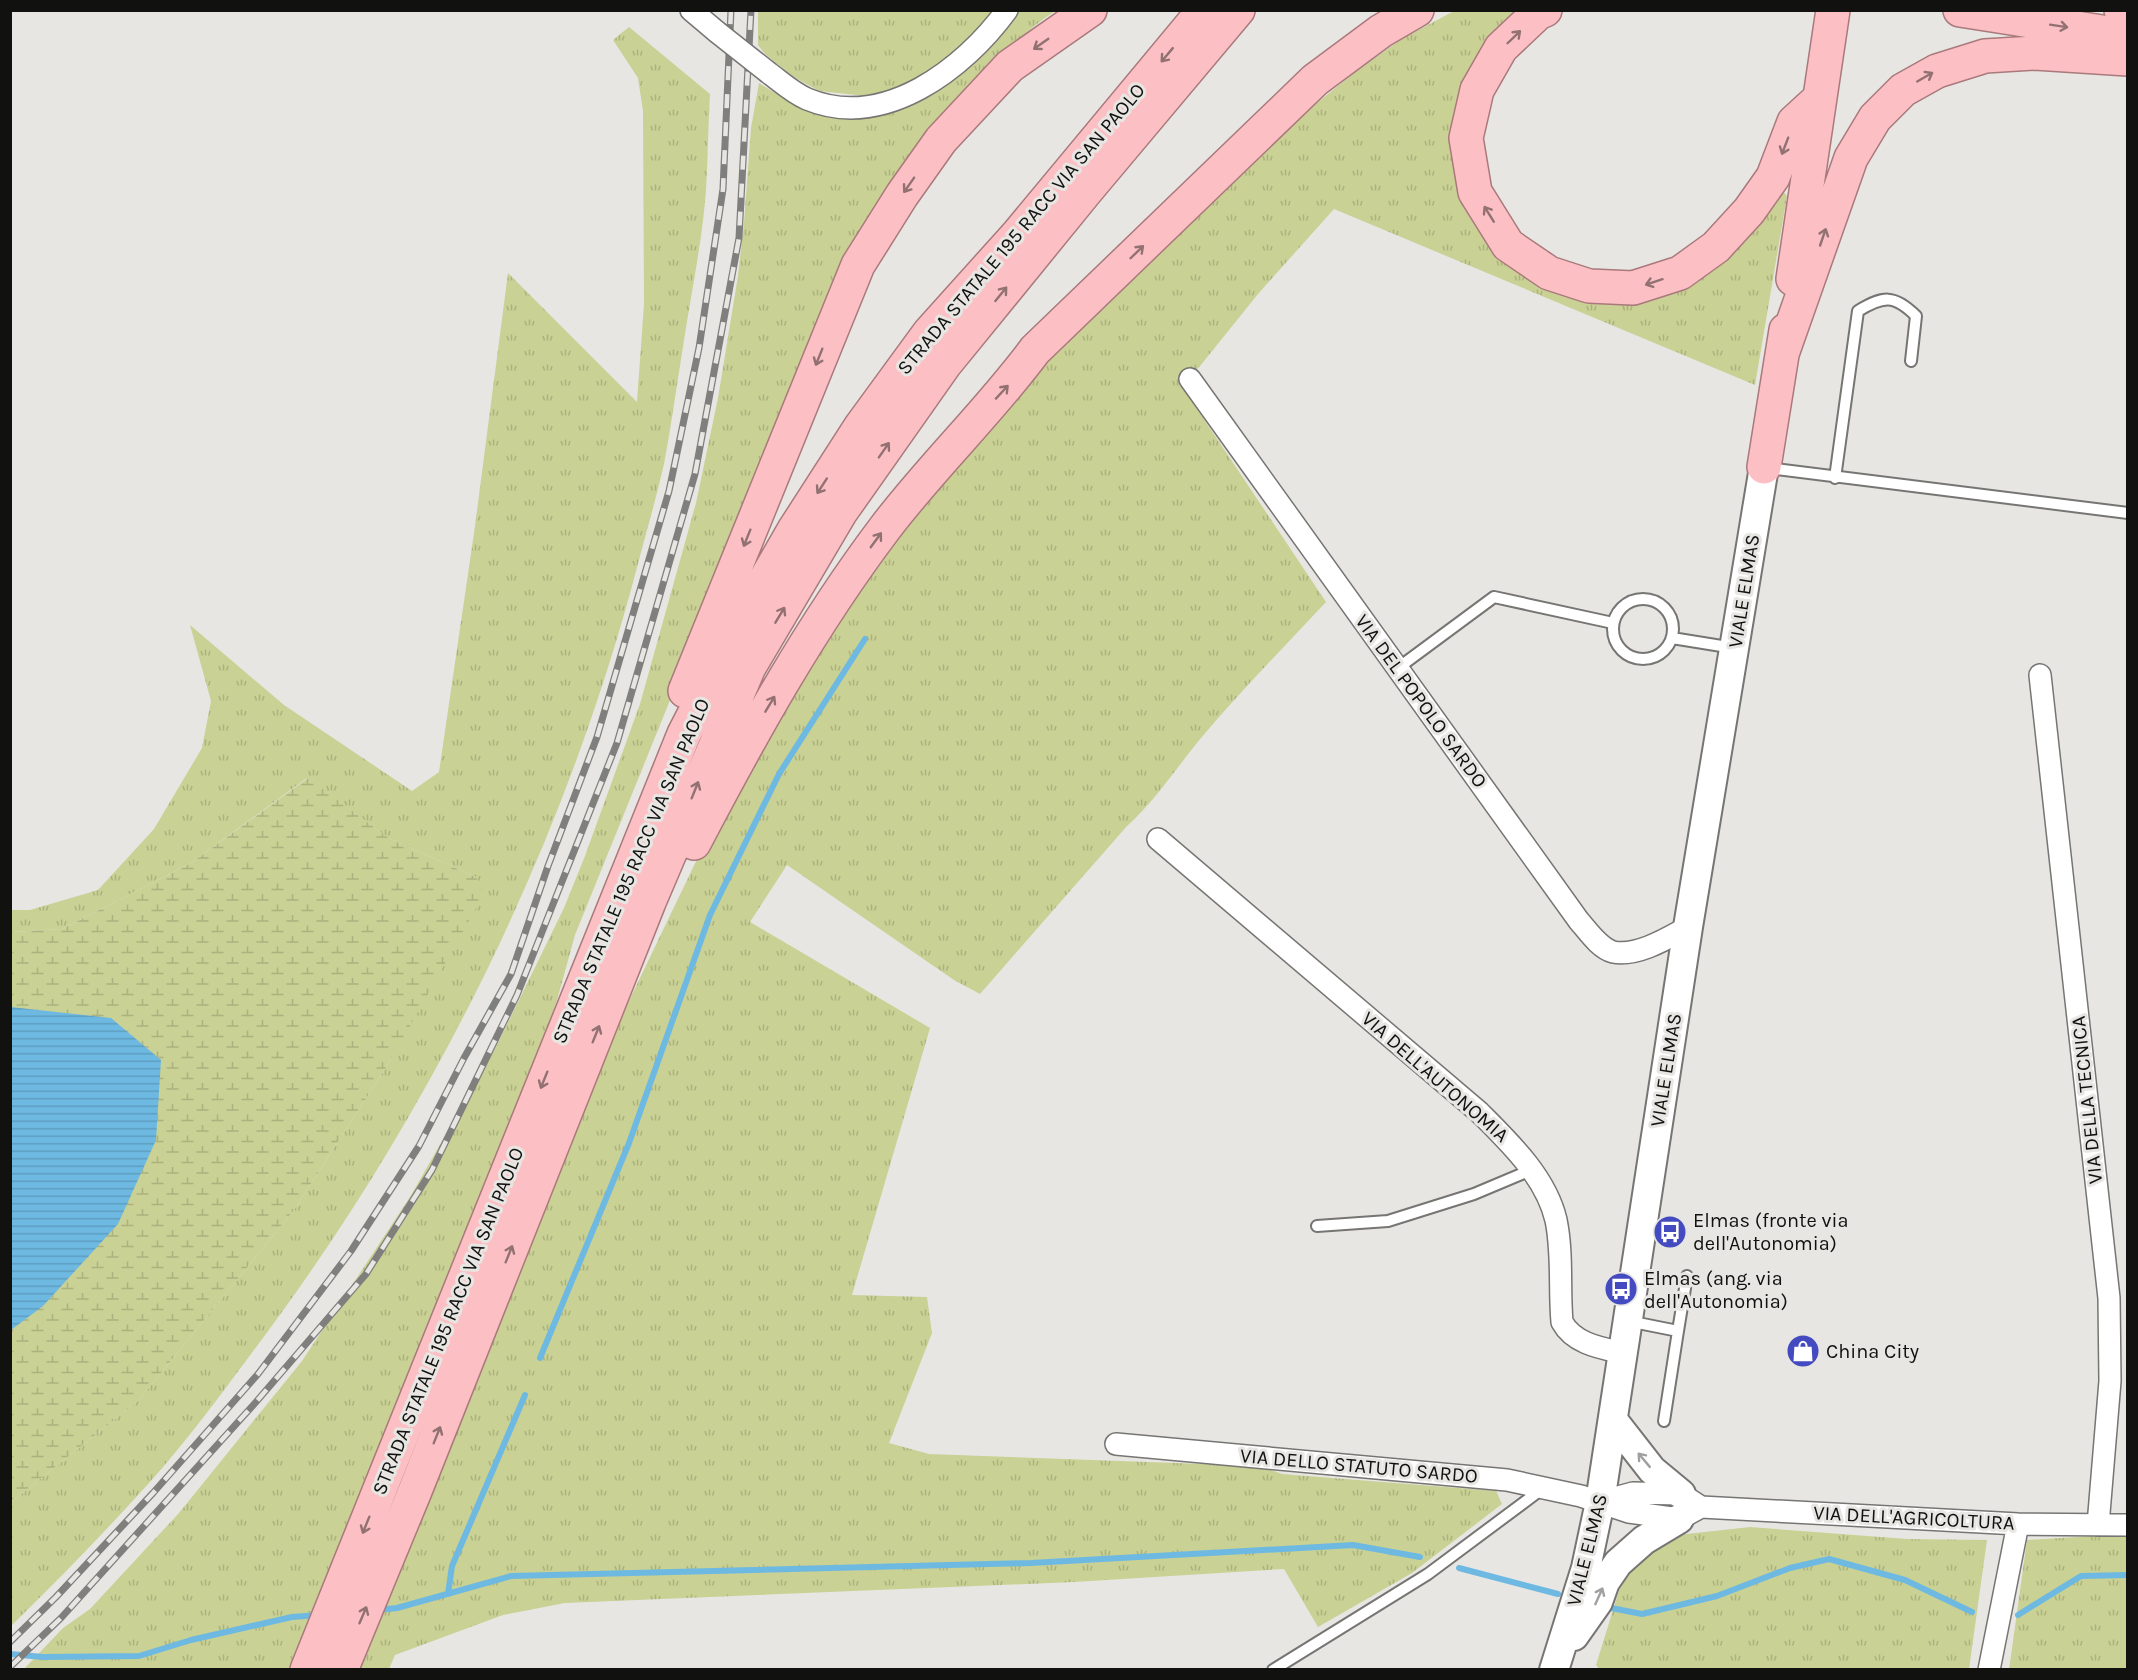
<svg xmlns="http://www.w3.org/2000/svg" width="2138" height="1680" viewBox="0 0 2138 1680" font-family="Karla,sans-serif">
<defs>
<pattern id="grass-tufts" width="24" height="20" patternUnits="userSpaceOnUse" patternTransform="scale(1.5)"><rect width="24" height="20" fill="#cad194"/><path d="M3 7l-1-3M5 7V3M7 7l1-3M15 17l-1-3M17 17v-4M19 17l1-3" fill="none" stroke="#acb27f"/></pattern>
<pattern id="wetland-marsh" width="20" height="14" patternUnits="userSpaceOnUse" patternTransform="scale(1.5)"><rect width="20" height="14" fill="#cad194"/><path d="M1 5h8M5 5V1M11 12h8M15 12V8" fill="none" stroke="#acb27f"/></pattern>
<pattern id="water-rules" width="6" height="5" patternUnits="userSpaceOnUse" patternTransform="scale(1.5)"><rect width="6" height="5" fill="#6eb9e2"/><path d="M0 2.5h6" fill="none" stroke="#5e9ec1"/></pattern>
</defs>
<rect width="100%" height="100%" fill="#e7e6e3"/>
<path fill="url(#grass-tufts)" d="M 758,11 L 999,11 L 948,64 L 893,91 L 866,96 L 819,91 L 792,76 L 765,54 L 758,45 Z
M 1018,11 L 1055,11 C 1011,40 975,84 938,122 L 681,673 L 575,935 L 557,1000 L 534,1066 L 603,1055 L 713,826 L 847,599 L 1019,388 L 1242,172 L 1307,111 L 1354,73 L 1400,40 L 1454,11 L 1516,11 L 1489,38 L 1463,89 L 1492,238 L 1661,296 C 1676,289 1694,283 1708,274 C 1740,254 1761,221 1782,190 L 1787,196 L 1755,385 L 1334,209 L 1258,294 L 1200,366 L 1181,385 L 1326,602 C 1284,647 1241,691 1201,738 C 1176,768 1156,800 1127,826 L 980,994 L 954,980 L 787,865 L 750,922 L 930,1028 L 852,1295 L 927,1297 L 932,1333 L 889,1443 L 929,1454 L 1259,1466 L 1282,1474 L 1496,1491 L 1502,1504 L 1412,1573 L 1318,1627 L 1284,1569 L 1074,1582 L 565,1603 L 503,1615 L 395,1655 L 389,1669 L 23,1670 L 63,1628 L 90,1609 L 179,1513 L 302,1361 L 410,1197 L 498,1043 L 564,908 L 585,856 L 640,704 L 696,503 L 718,398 L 738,276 L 744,223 L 751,128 L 759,83 C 779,97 823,119 848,118 C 856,118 864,115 871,113 C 930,102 988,64 1018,11 Z
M 629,27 L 710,94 C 708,126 708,158 706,190 C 702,244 690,299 682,353 C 676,390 671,427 664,464 C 657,495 648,526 640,556 C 566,844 430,1117 251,1354 C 219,1397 186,1442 149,1483 C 105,1532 58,1580 11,1626 L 11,1502 L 138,1401 L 294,1210 L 392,1058 L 476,877 L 390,839 L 307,778 L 191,863 L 62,929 L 11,932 L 11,910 L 30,910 L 98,890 L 154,829 L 202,748 L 211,701 L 190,625 L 284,705 L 412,791 L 439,772 L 475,526 L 508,273 L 637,402 L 644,304 L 643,111 L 638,78 L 613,40 Z
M 1750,1527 L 1907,1539 L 1987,1540 L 1969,1669 L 1600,1670 L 1596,1665 L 1622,1581 L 1644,1555 L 1678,1535 Z
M 2127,1534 L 2127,1669 L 2009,1670 L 2027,1540 Z"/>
<path fill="url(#wetland-marsh)" d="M 308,778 L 390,839 L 476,877 L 484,894 L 392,1058 L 294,1210 L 138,1401 L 11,1502 L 11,932 L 62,929 L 191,863 Z"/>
<path fill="url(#water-rules)" d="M 11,1007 L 111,1018 L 161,1060 L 156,1140 L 118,1224 L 43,1306 L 11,1330 Z"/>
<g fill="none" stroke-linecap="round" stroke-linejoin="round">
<path stroke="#6eb9e2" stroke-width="6" d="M 540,1358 L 629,1143 L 710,915 L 779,774 L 865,639
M 1459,1568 L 1558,1594
M 448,1594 L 452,1566 L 525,1395
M 1606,1607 L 1642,1614 L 1717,1596 L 1790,1568 L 1829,1559 L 1905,1580 L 1972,1612
M 377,1610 L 397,1608 L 511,1576 L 1031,1563 L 1353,1545 L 1420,1557
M 2018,1615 L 2081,1576 L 2128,1575
M 10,1654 L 43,1657 L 139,1656 L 191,1640 L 292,1617 L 319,1615"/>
<g stroke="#767573" stroke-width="14">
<path id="service" d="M 1768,468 L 2128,513
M 1835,478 L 1858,311 C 1883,296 1894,294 1916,316 L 1911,361
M1613 629a30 30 0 1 1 60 0a30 30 0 1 1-60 0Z
M 1672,638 L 1734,648
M 1398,668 L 1494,597 L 1613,623
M 1317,1226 L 1388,1221 L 1474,1194 L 1531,1170
M 1628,1321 L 1678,1331 L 1687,1276
M 1664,1421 L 1678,1331
M 1273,1670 L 1428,1574 L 1542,1489"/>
</g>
<g stroke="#767573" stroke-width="24">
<path id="minor" d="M 691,10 L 717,32
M 769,73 C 781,82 793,93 807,99 C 884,131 964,69 1007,10
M 1190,379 L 1579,921 C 1588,931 1599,948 1613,952 C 1637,957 1668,938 1688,927
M 2040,675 L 2109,1298 L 2110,1381 L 2098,1525
M 1158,839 L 1479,1112 C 1509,1142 1546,1177 1556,1220 C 1563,1254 1559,1289 1562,1322 C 1574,1344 1601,1348 1623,1353
M 1116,1444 L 1507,1480 L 1581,1496 L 1629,1512 L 1679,1519 L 1701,1507
M 1600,1502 L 1633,1493 L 1681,1494 L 1701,1507 L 2018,1524 L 2128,1525
M 1989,1670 L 2018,1524"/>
</g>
<g stroke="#767573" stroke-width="32">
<path id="secondary" d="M 1613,1420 L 1652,1470 L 1681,1494
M 1574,1636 L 1598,1602 L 1605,1582 L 1618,1563 L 1644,1540 L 1679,1519
M 1554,1670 L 1586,1568 L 1600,1502 L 1688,927 L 1764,467"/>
</g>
<g stroke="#a9797c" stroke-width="36">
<path id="trunk" d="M 1545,10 L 1538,13 L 1501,48 L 1477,90 L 1466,138 L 1475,192 L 1508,245 L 1549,273 L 1589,286 L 1633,288 L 1680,273 L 1716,247 L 1749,211 L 1773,177 L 1794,122 L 1818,100
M 1960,10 L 2128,36
M 2121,10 L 2128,11
M 1793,279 L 1833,10
M 1783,351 L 1851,158 L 1875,118 L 1903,90 L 1937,71 L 1985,56 L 2035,53 L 2128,59
M 1764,467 L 1786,330
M 685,691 L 858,265 L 902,195 L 941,140 L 1010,66 L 1090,10
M 694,843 C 751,734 811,626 885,528 C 932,466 989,412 1035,350 L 1315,80 L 1381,31 L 1417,10
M 307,1670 L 684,734 L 745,615 L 794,530 L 861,426 L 929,333 L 1018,234 L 1204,10
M 341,1670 L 415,1491 L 649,902 L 749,667 L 840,513 L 945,364 L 1086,191 L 1238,10"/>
</g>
<use href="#service" stroke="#fff" stroke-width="10"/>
<use href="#minor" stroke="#fff" stroke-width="21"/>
<use href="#secondary" stroke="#fff" stroke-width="28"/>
<use href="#trunk" stroke="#fcc0c4" stroke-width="33"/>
<g stroke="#7f7f7d" stroke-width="7">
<path id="rail" d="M 10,1642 L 56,1597 L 153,1493 L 258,1374 L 351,1251 L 419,1146 L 464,1058 L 511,974 L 548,866 L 597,737 L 669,491 L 699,348 L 723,189 L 731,10
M 10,1667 L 61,1618 L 256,1402 L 366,1274 L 432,1170 L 517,995 L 617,743 L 695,474 L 739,238 L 751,10"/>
</g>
<use href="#rail" stroke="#e7e6e3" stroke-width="4.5" stroke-dasharray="14" stroke-linecap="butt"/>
<g stroke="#767573" stroke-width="24" stroke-linecap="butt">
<path id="minor-bridge" d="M 717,32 L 769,73"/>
</g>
<use href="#minor-bridge" stroke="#fff" stroke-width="21"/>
</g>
<defs><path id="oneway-shaft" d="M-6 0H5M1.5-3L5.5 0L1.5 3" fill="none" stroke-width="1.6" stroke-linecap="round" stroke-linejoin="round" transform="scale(1.5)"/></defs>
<g stroke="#927173">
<use href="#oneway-shaft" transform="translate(2059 26) rotate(9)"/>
<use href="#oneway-shaft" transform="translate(1514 37) rotate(-44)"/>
<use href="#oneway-shaft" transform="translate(1041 44) rotate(145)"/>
<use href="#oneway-shaft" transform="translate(1167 55) rotate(130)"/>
<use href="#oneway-shaft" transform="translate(1925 77) rotate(-30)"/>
<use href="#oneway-shaft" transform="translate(1785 146) rotate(111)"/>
<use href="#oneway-shaft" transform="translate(909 185) rotate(125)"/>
<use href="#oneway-shaft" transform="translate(1489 214) rotate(-122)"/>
<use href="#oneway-shaft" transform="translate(1823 237) rotate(-71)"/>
<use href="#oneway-shaft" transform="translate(1137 252) rotate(-44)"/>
<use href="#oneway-shaft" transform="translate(1654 282) rotate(162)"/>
<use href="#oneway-shaft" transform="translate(1001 294) rotate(-51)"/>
<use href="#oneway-shaft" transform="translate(819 357) rotate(112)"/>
<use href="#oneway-shaft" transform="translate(1002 392) rotate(-47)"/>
<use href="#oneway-shaft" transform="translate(884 450) rotate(-55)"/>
<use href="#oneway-shaft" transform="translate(822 486) rotate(123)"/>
<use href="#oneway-shaft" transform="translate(747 538) rotate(112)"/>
<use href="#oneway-shaft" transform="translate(876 540) rotate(-54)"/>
<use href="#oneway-shaft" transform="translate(780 615) rotate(-59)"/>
<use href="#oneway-shaft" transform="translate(770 704) rotate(-59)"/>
<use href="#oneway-shaft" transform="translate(695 790) rotate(-68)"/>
<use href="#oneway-shaft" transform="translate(596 1034) rotate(-68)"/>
<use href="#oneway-shaft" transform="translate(544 1080) rotate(112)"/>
<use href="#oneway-shaft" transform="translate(509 1254) rotate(-68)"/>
<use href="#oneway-shaft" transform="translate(437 1435) rotate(-68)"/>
<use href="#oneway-shaft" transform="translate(366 1525) rotate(112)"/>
<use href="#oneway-shaft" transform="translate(363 1615) rotate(-67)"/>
</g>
<g stroke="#a0a09f">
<use href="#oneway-shaft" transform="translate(1644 1460) rotate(-130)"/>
<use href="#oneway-shaft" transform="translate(1599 1596) rotate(-66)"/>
</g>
<defs>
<g id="bus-disc" transform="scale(1.725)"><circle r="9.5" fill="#444abf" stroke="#e7e6e3"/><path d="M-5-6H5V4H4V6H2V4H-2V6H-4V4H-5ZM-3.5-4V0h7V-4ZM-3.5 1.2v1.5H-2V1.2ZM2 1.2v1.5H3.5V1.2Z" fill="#fff"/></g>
<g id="shop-disc" transform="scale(1.725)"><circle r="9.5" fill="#444abf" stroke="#e7e6e3"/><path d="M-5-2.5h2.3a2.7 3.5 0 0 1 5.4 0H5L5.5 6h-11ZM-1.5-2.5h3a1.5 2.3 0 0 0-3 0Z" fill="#fff"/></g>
</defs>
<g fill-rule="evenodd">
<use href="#bus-disc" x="1670" y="1232"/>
<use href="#bus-disc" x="1621" y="1289"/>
<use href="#shop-disc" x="1803" y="1351"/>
</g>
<g text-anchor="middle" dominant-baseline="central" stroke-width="6" stroke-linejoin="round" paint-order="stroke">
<g font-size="20" fill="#111110" stroke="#e7e6e3">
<text transform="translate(1021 229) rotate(-50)">STRADA STATALE 195 RACC VIA SAN PAOLO</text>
<text transform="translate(1744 591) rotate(-81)">VIALE ELMAS</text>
<text transform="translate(1421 701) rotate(54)">VIA DEL POPOLO SARDO</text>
<text transform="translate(631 871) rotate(-67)">STRADA STATALE 195 RACC VIA SAN PAOLO</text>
<text transform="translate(1666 1070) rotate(-81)">VIALE ELMAS</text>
<text transform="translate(1435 1077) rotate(41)">VIA DELL'AUTONOMIA</text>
<text transform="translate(2087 1100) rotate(-96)">VIA DELLA TECNICA</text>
<text transform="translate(448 1321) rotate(-68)">STRADA STATALE 195 RACC VIA SAN PAOLO</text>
<text transform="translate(1359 1466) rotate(5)">VIA DELLO STATUTO SARDO</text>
<text transform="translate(1914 1518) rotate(3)">VIA DELL'AGRICOLTURA</text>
<text transform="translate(1587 1550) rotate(-76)">VIALE ELMAS</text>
</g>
<g font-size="20" fill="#111110" stroke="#e7e6e3" text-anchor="start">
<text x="1693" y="1220">Elmas (fronte via<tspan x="1693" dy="23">dell'Autonomia)</tspan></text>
<text x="1644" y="1278">Elmas (ang. via<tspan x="1644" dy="23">dell'Autonomia)</tspan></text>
<text x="1826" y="1351">China City</text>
</g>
</g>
<rect width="2138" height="1680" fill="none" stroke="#111110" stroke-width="24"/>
</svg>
